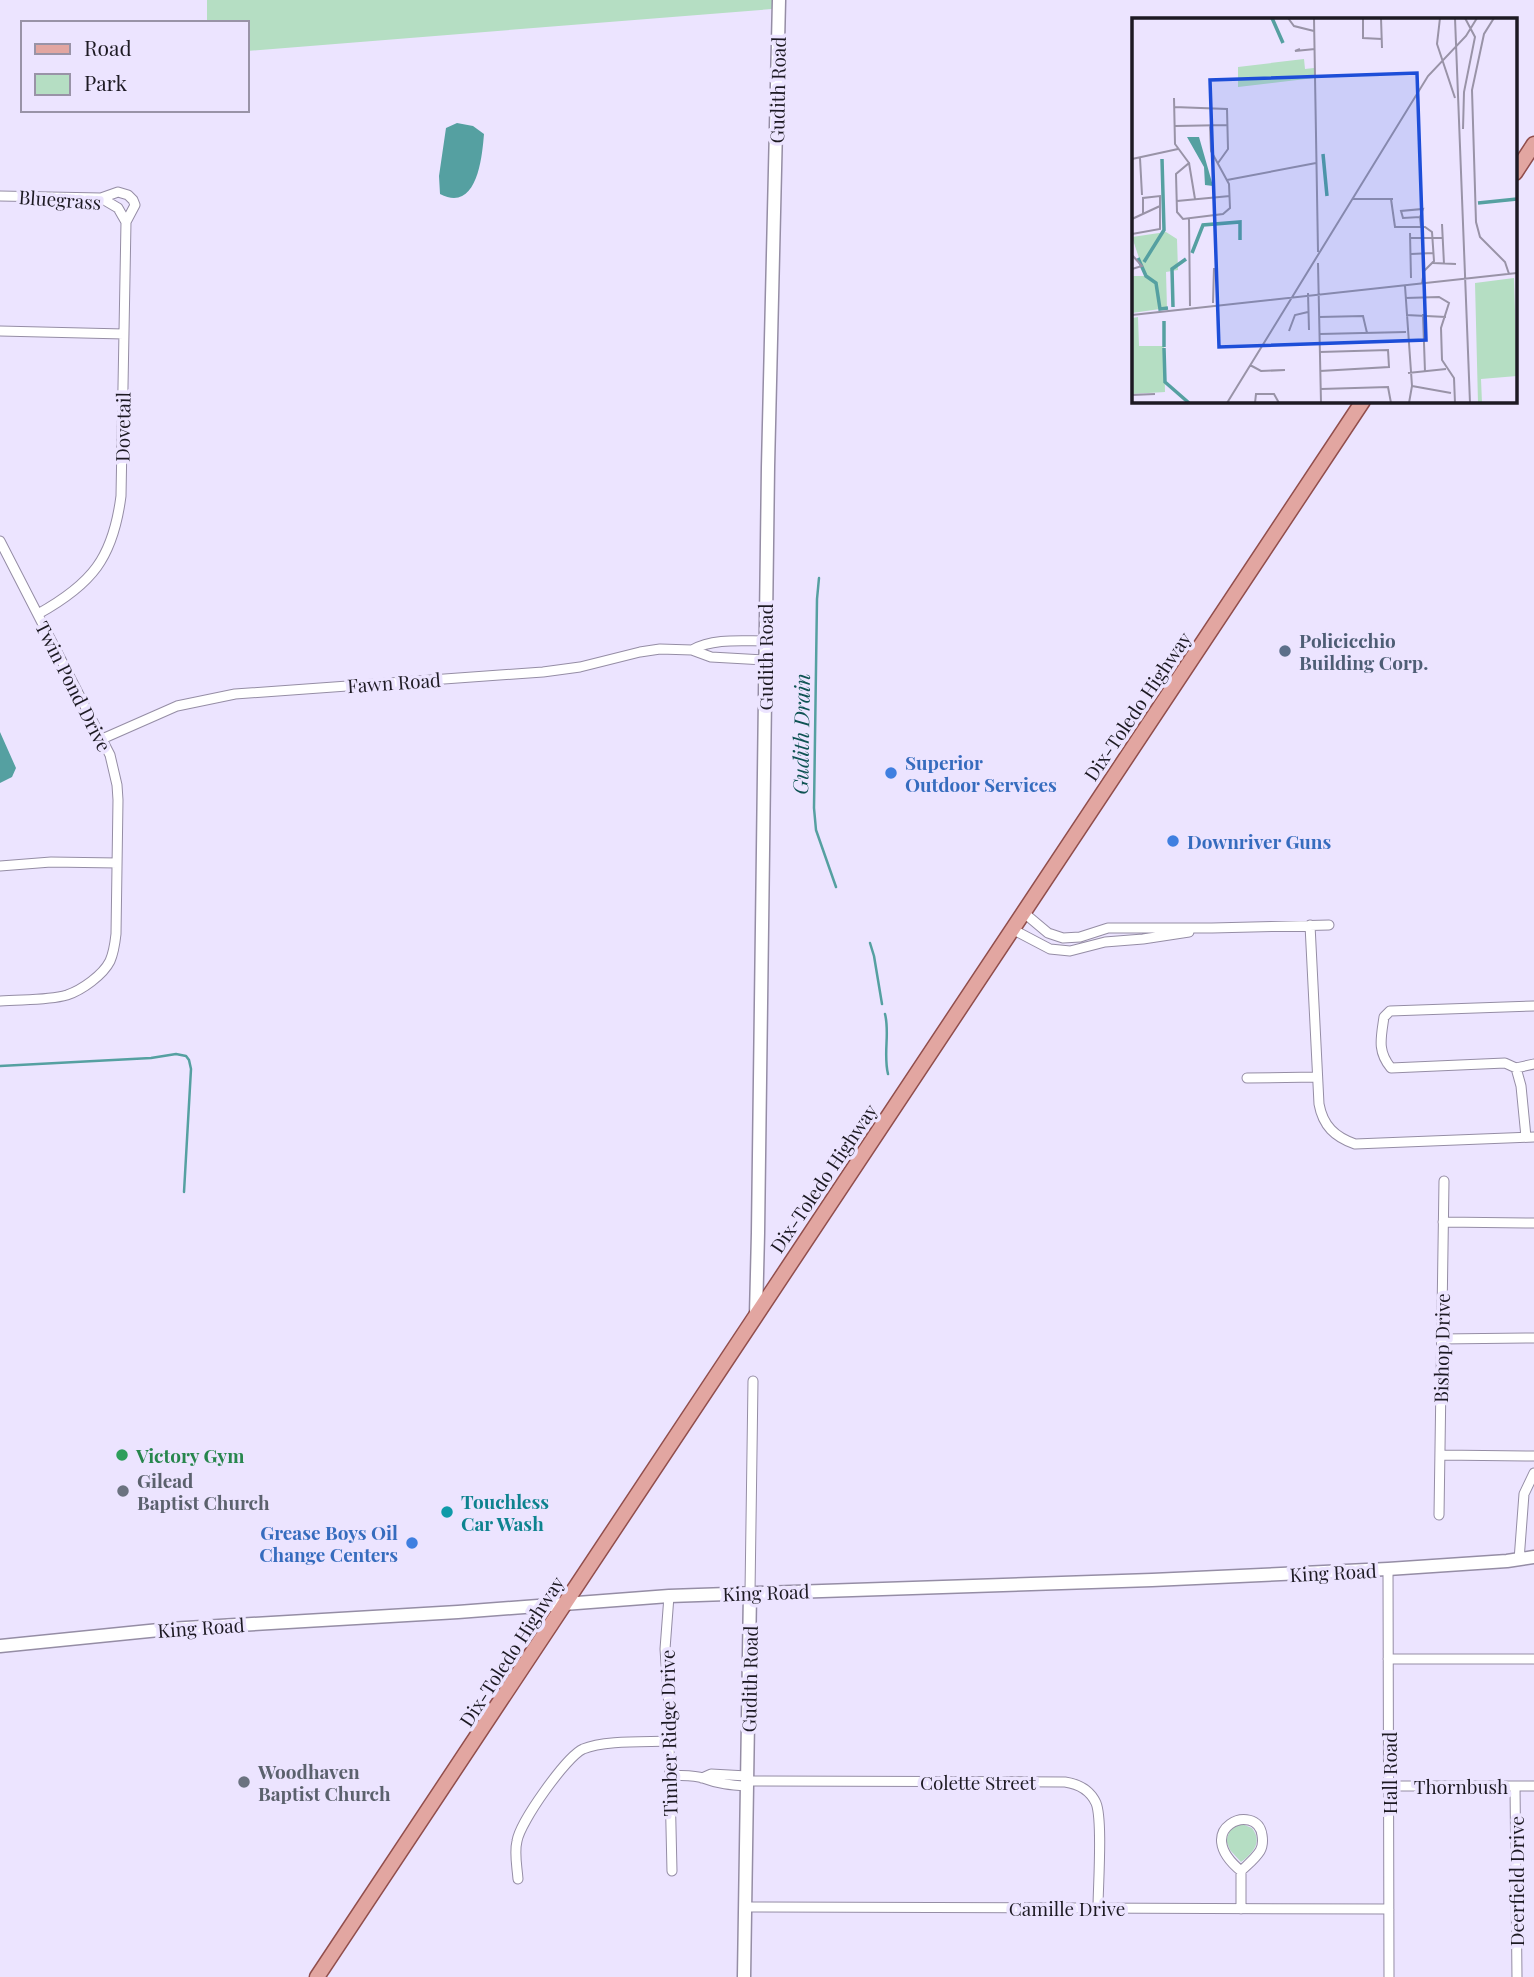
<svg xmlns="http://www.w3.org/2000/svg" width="1534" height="1977" viewBox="0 0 1534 1977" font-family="'Playfair Display',serif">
<rect width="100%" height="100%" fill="#ece4ff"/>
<path fill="#b5dec3" d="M 207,0 L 772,0 L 772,9 L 247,51 L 247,23 L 207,23 Z
M 1242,1824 L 1252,1828 C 1263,1842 1253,1853 1241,1862 L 1230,1850 L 1226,1840 L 1231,1828 Z"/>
<path fill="#55a0a1" d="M 457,123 L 473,126 L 484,134 C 482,158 477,213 440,194 L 439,176 L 446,128 Z
M 0,732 L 16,768 L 12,777 L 0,783 Z"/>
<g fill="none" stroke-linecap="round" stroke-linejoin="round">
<path stroke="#55a0a1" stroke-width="2.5" d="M 819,578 L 817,599 L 814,808 L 816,830 L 836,887
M 870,943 L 874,956 L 882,1004
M 885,1014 C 890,1033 883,1054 888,1074
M 0,1066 L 151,1058 L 176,1054 L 186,1056 L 189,1060 L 191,1069 L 184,1192"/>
<g stroke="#958da5" stroke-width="11">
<path id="street" d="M 0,196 L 101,198 L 118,208 L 126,222 L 121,496 C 113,558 92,584 38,614
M 101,198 L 118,192 L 128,195 L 133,200 L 135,205 L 126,222
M 0,331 L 124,334
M 0,541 L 110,755 L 117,785 L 118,800 L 116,934 C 115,943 114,952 110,961 C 103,975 82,990 67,995 C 46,1001 21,999 0,1001
M 692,650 C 713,638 741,641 765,641
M 102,739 L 177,706 L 235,694 L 543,672 L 580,667 L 640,652 L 660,649 L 692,650 L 711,657 L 765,660
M 0,866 L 51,862 L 117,863
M 1023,912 L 1048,933 L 1063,938 L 1080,937 L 1108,928 L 1212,928 L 1329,925
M 1310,925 L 1319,1104 C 1323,1126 1335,1137 1355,1144 L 1534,1137
M 1012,929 L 1050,949 L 1070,951 L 1105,942 L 1143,939 L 1189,932
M 1534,1006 L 1390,1011 L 1384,1017 C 1381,1038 1377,1051 1391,1068 L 1505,1063 L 1516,1068 L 1534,1064
M 1516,1068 L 1521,1086 L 1526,1137
M 1247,1078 L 1317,1077
M 1443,1222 L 1534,1223
M 1441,1339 L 1534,1338
M 1440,1455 L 1534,1456
M 1439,1515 L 1444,1181
M 1519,1560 L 1524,1494 L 1534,1473
M 1388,1569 L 1389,1977
M 750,1592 L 753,1381
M 669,1596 L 665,1649 L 670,1722 L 669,1741 L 672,1871
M 1388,1659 L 1534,1659
M 670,1775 C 680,1776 694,1775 703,1778 C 719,1784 730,1785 747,1786
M 702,1778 L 711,1774 L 747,1776
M 747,1781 L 1065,1782 C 1079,1784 1090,1790 1096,1803 C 1103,1820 1098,1886 1098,1908
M 1389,1786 L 1534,1786
M 1515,1786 L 1517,1977
M 1241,1871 C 1247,1865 1255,1859 1260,1851 C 1263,1846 1263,1841 1262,1835 C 1257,1801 1189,1828 1241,1871 L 1241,1909
M 518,1879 C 517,1866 514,1853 517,1841 C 520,1822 566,1757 583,1749 C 604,1740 645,1742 669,1741
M 745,1907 L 1389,1909"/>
</g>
<g stroke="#958da5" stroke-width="15">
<path id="secondary" d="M 756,1315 L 758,1233 L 768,467 L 779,0
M 0,1646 L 169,1629 L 458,1612 L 669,1596 L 1152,1580 L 1388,1569 L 1507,1561 L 1534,1557
M 744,1977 L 750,1592"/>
</g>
<g stroke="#914e4c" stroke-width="17">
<path id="primary" d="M 1515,173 L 1534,144
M 317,1977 L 1363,401"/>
</g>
<use href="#street" stroke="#fff" stroke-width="9"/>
<use href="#secondary" stroke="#fff" stroke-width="12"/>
<use href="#primary" stroke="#e2a6a1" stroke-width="14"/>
</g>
<circle fill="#5c6f8a" stroke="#ece4ff" stroke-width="2.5" cx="1285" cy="651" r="7"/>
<g fill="#3f7fe0" stroke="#ece4ff" stroke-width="2.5">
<circle cx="891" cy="773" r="7"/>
<circle cx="1173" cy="841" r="7"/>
<circle cx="412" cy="1543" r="7"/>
</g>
<circle fill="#2e9e5b" stroke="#ece4ff" stroke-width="2.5" cx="122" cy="1455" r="7"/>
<g fill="#6b7280" stroke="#ece4ff" stroke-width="2.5">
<circle cx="123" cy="1491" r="7"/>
<circle cx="244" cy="1782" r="7"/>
</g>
<circle fill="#0f9aa8" stroke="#ece4ff" stroke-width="2.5" cx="447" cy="1512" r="7"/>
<g text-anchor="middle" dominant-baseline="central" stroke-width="7" stroke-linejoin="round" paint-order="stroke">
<g font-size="19" fill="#1d1a23" stroke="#ece4ff">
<text transform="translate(777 90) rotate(-89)">Gudith Road</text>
<text transform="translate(60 199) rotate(4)">Bluegrass</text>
<text transform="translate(122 427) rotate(-89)">Dovetail</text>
<text transform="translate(765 657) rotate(-90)">Gudith Road</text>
<text transform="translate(394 682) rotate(-4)">Fawn Road</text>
<text transform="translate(74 686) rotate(63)">Twin Pond Drive</text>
<text transform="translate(1137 706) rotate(-56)">Dix-Toledo Highway</text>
<text transform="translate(823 1178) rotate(-56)">Dix-Toledo Highway</text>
<text transform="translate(1441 1348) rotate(-89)">Bishop Drive</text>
<text transform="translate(1333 1572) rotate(-3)">King Road</text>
<text transform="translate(766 1592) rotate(-2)">King Road</text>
<text transform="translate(201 1627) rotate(-4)">King Road</text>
<text transform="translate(511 1651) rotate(-57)">Dix-Toledo Highway</text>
<text transform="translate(749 1679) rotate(-89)">Gudith Road</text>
<text transform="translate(668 1733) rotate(-91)">Timber Ridge Drive</text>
<text transform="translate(1389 1773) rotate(-90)">Hall Road</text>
<text x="978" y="1782">Colette Street</text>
<text x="1461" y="1786">Thornbush</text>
<text transform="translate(1516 1881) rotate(-90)">Deerfield Drive</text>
<text x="1067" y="1908">Camille Drive</text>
</g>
<g font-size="19" font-weight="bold" fill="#4e5e75" stroke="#ece4ff" text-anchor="start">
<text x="1299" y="640">Policicchio<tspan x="1299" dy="22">Building Corp.</tspan></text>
</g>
<g font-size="19" font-weight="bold" fill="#366cbe" stroke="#ece4ff" text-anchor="start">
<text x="905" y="762">Superior<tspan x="905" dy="22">Outdoor Services</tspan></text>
<text x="1187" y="841">Downriver Guns</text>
<text x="398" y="1532" text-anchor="end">Grease Boys Oil<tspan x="398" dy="22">Change Centers</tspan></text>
</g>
<g font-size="19" font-weight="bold" fill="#27864d" stroke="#ece4ff" text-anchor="start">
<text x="136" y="1455">Victory Gym</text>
</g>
<g font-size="19" font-weight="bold" fill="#5b616d" stroke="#ece4ff" text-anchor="start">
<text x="137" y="1480">Gilead<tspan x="137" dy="22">Baptist Church</tspan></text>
<text x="258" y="1771">Woodhaven<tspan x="258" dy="22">Baptist Church</tspan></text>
</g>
<g font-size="19" font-weight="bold" fill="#0d838f" stroke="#ece4ff" text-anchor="start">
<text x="461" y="1501">Touchless<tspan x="461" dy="22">Car Wash</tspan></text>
</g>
<g font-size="21" font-style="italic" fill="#0f5354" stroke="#ece4ff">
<text transform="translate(800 734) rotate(-89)">Gudith Drain</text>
</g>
</g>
<g transform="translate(1132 18)">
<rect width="385" height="385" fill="#ece4ff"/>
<path d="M 172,41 L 173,51 L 182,50 L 182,60 L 106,69 L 106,49 ZM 34,214 L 45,221 L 46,252 L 34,254 L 35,290 L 0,295 L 0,258 L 13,258 L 0,219 ZM 382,260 L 385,358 L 349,361 L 350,385 L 346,385 L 343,265 ZM 6,299 L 7,328 L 32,328 L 33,374 L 0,376 L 0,300 Z" fill="#b5dec3"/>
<path d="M 55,119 L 67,119 L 81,168 L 73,167 L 72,149 Z" fill="#55a0a1"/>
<path fill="none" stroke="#55a0a1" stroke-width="3.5" d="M 140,0 L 151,25M 191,136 L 195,178M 346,185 L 385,181M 60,235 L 71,207 L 108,204 L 108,222M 6,240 L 14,258 L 24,265 L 28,291 L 36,290M 12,244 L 32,212 L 30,141M 41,289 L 40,251 L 54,241M 32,303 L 32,329M 32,330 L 33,364 L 57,385"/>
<path fill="none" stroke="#9993a7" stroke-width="2" d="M 156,0 L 162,8 L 182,13M 182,0 L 186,234M 231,0 L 231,20 L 250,21M 249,0 L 250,30M 308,0 L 305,26 L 323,80M 323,0 L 338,385M 362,0 L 352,16 L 340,72 L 344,204 L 348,219 L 373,244 L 377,256M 168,31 L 163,33 L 183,31M 42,80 L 43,126 L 57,145 L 44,156 L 45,194 L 51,201 L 91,196 L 98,190 L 97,166 L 79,133 L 78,107M 42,89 L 95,91 L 96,131 L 86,145M 43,108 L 96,107M 331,111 L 332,74 L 343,19 L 333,0M 8,140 L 10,177M 0,141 L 46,131M 57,145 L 63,181M 95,162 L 184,145M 220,181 L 261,181M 259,181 L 263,209 L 293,209 L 300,214 L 302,243 L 292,253 L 290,266M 45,183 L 98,178M 288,199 L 291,191 L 269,193 L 271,200 L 288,199 L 289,209M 0,201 L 28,188M 57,201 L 58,288M 310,206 L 312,246M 278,215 L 279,260M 0,216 L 28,211 L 28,178 L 11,180 L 11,196M 278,220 L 311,220M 279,236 L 301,235M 0,237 L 10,248 L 0,251M 186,245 L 189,385M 301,245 L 324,246M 273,268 L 280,368 L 277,385M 176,275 L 177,312M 273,280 L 307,279 L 317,285 L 309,310 L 310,342 L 322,360 L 323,385M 81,285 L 82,250M 291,296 L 293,354M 0,297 L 385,255M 274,297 L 314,299M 187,299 L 231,298 L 235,315M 157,313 L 163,297 L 176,294M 188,316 L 274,314M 188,334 L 256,332 L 257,349 L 188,353M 118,347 L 129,353 L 153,352M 276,355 L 314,351M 280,368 L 319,375M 189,371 L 256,369 L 259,385M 0,377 L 23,376M 95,385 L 296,58 L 334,18 L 345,0M 123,385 L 124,376 L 142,376 L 147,385"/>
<path fill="#1d4ed8" fill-opacity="0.15" stroke="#1d4ed8" stroke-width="3.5" d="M 285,55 L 294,322 L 87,329 L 78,62 Z"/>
<rect width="385" height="385" fill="none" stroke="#1d1a23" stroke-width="3.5"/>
</g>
<rect x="21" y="21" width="228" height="91" fill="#ece4ff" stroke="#9993a7" stroke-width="2"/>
<rect x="35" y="44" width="35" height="10" fill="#e2a6a1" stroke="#9993a7" stroke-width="2"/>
<text x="84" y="56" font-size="21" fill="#1d1a23">Road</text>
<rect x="35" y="74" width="35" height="21" fill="#b5dec3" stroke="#9993a7" stroke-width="2"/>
<text x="84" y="91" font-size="21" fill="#1d1a23">Park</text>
</svg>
